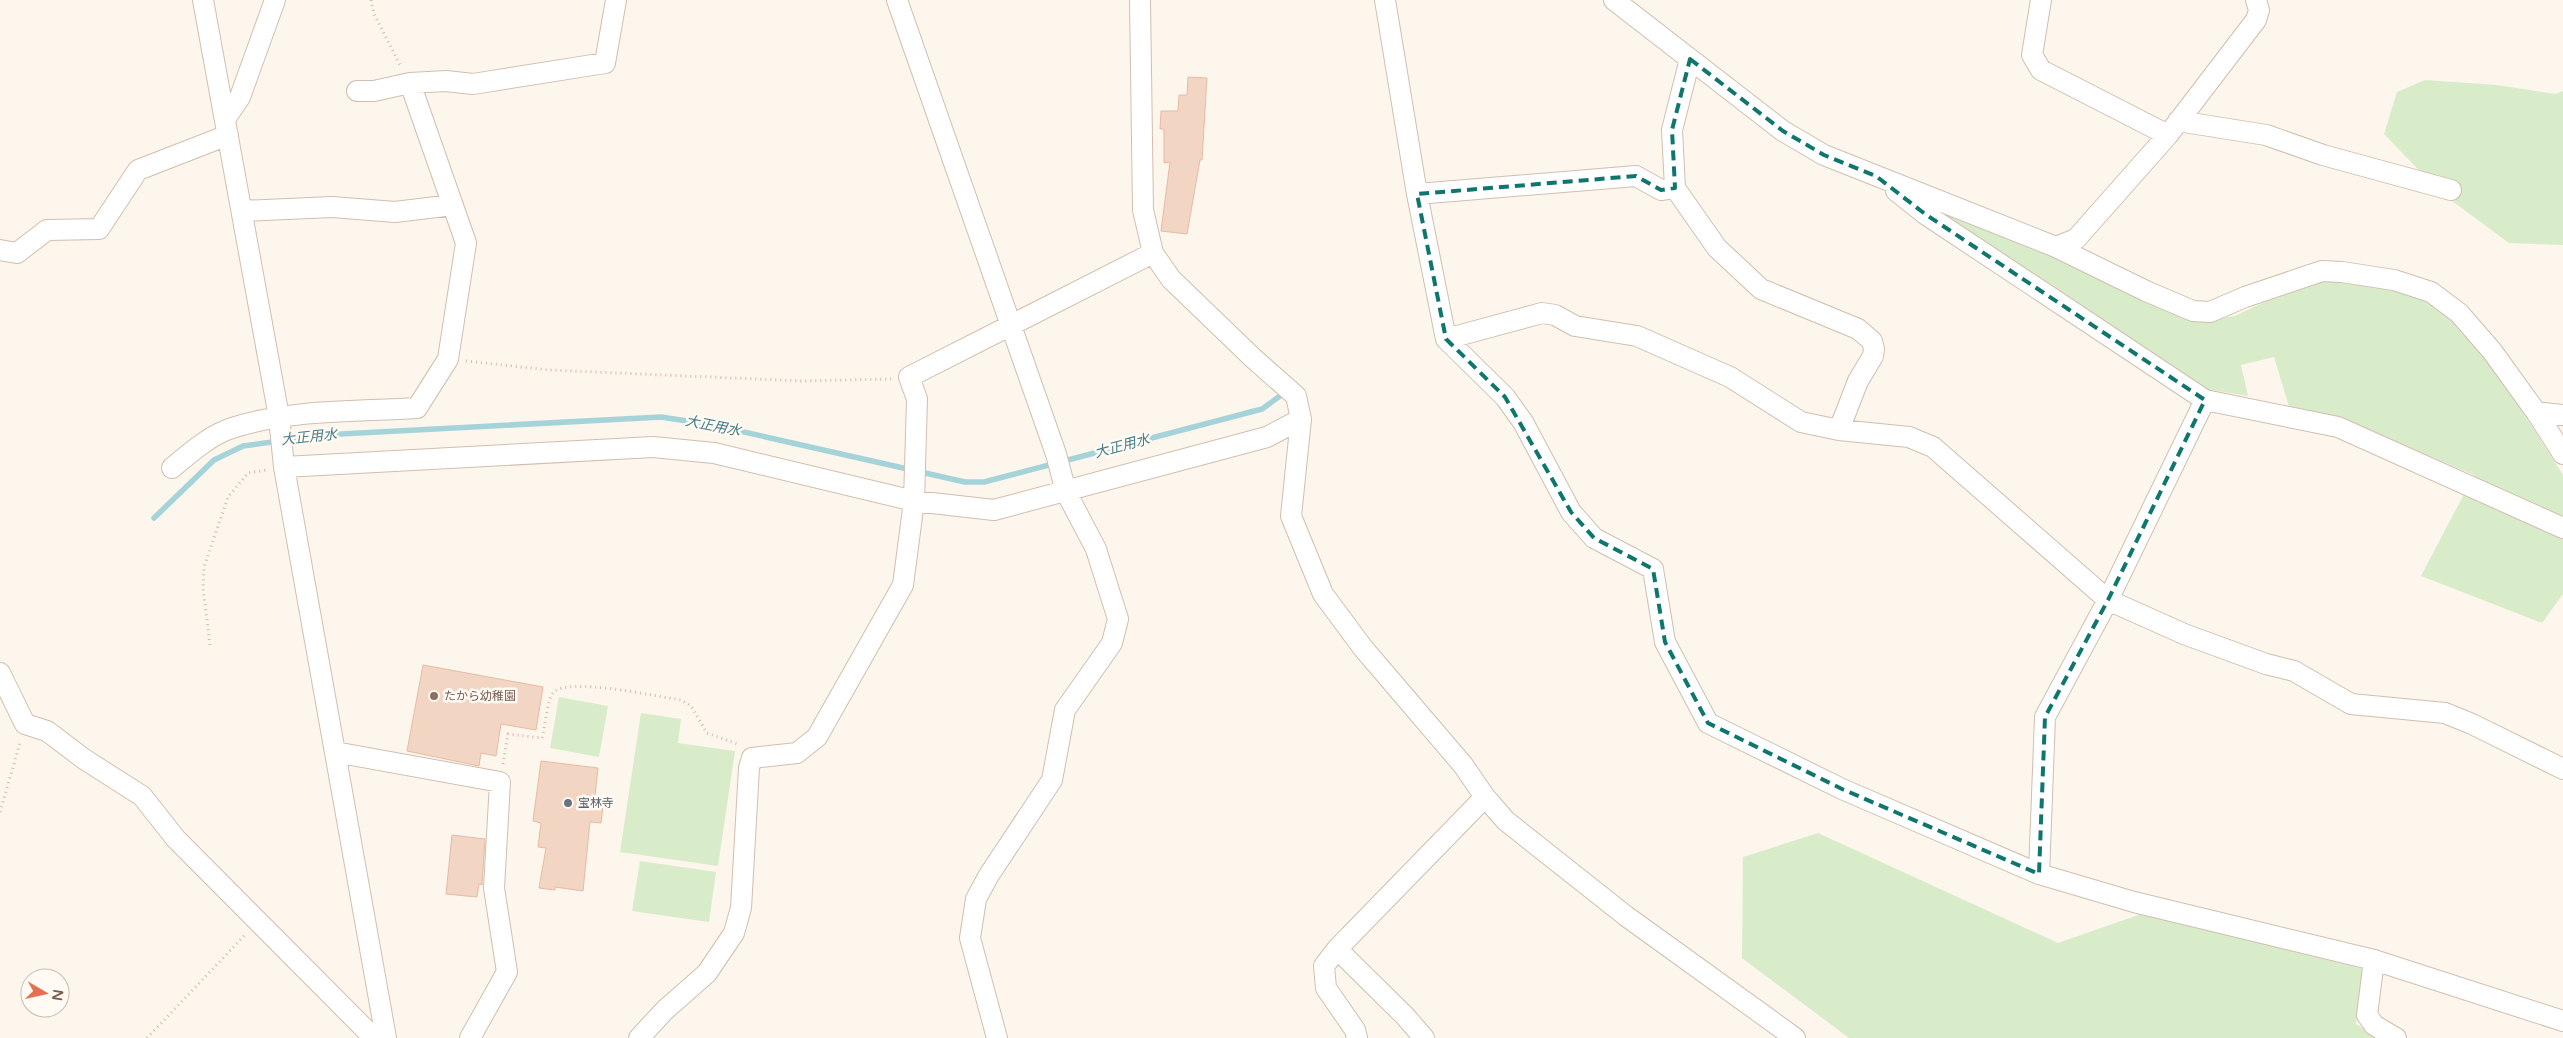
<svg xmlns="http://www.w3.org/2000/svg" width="2563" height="1038" viewBox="0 0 2563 1038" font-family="'Varela Round','Noto Sans JP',sans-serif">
<rect width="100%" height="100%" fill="#fdf6ec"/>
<path fill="#d8ecc9" d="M 2425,80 L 2497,85 L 2555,94 L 2563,91 L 2563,245 L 2509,243 L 2440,192 L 2384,134 L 2397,92 Z
M 1933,210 L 2056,253 L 2206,320 L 2235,316 L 2300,285 L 2328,279 L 2392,287 L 2424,299 L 2456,319 L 2487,357 L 2563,475 L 2563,594 L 2542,623 L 2421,576 L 2474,475 L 2357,426 L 2291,413 L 2274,357 L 2241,365 L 2248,396 L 2199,388 Z
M 559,697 L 608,706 L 599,757 L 550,748 Z
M 641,713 L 681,719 L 678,743 L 735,751 L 718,866 L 620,852 Z
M 1818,833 L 2058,943 L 2144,913 L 2363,969 L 2356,1024 L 2380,1038 L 1849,1038 L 1742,958 L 1743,857 Z
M 640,861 L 716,872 L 709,922 L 632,911 Z"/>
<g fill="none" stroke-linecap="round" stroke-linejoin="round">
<path stroke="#a5d3da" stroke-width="5.5" d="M 154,518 L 214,460 L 243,446 L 322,435 L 661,417 L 713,425 L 965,482 L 984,482 L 1262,409 L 1280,396"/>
</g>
<path fill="#f3d5c3" stroke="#e6bba3" d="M 1188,77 L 1207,78 L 1202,160 L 1200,160 L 1187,234 L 1161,231 L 1170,162 L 1164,163 L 1164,129 L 1160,129 L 1161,111 L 1178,111 L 1179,95 L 1187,95 Z
M 423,665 L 543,687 L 536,730 L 501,724 L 496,756 L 481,753 L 479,766 L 407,751 Z
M 541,761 L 598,768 L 595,796 L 604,798 L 601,823 L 590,822 L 583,891 L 555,887 L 555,890 L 539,888 L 546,848 L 538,847 L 541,823 L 533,821 Z
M 452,835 L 485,839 L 482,885 L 479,884 L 477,897 L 446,894 Z"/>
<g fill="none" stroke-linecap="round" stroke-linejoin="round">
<g stroke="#d1beb0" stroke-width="22">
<path id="minor" d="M 203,0 L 279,417 L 284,467 L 386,1038
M 897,0 L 1056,454 L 1066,492 L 1096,549 L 1118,619 L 1112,643 L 1065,710 L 1052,780 L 989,875 L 976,899 L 970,938 L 997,1038
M 1140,0 L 1143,210 L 1153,253 L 1171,279 L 1253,358 L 1296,396 L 1301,419 L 1291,516 L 1323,594 L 1363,648 L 1463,765 L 1485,797 L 1506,821 L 1626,916 L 1795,1038
M 1385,0 L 1417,194 L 1446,339 L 1505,397 L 1523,422 L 1571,512 L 1594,538 L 1653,569 L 1665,642 L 1708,723 L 1842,789 L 2039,874 L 2134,902 L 2374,960 L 2563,1021
M 1614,0 L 1783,131 L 1824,155 L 2056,247 L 2146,291 L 2193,311 L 2210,312 L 2245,297 L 2322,271 L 2342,272 L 2394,280 L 2431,292 L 2459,313 L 2492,351 L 2536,412 L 2563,454
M 2041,0 L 2032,55 L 2041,70 L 2168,135
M 1690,59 L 1672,130 L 1675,188 L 1717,248 L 1761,289 L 1858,329 L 1872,341 L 1874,349 L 1873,356 L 1858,381 L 1839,430
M 357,91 L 374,91 L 410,83 L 446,81 L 473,84 L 605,63 L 616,0
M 225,119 L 240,97 L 275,0
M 2178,121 L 2266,135 L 2323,155 L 2451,190
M 1896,191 L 1925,214 L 2205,400 L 2338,427 L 2563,528
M 1417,194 L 1636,176 L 1661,190 L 1675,188
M 242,211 L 332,207 L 395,212 L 453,205
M 2056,247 L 2076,239 L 2168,135 L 2256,20 L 2259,10 L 2256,0
M 0,250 L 17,253 L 47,230 L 99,229 L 138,170 L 228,135
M 1446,339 L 1542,313 L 1555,315 L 1575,326 L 1637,336 L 1730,377 L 1801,422 L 1839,430 L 1909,437 L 1933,447 L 2108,600 L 2184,634 L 2266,664 L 2294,671 L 2351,704 L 2445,713 L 2472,724 L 2563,769
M 2536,412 L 2563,415
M 284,467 L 653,447 L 714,453 L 914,501 L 994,510 L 1267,437 L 1301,419
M 172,468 C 190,453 210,435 232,428 C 290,409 357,412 417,408 L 448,359 L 466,243 L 410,83
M 0,673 L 25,724 L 47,731 L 84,759 L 142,796 L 176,839 L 374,1038
M 335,752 L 500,782 L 494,888 L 507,972 L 470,1038
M 2039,874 L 2045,717 L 2108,600 L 2205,400
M 1337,949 L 1405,1016 L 1424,1038
M 2374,960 L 2367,1015 L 2374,1025 L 2396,1038
M 639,1038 L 665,1010 L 707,973 L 734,933 L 741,908 L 749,768 L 752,758 L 797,753 L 817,737 L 903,585 L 914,501 L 917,399 L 909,377 L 1153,253
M 1357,1038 L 1355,1030 L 1326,988 L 1324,966 L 1337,949 L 1485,797"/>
</g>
<path stroke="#d9b8a5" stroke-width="3" stroke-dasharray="1 4" stroke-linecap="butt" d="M 371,0 L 374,14 L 400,65
M 466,361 L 549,370 L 802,381 L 891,379
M 210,645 L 203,588 L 204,567 L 228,497 L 248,473 L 266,470
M 503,764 L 508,734 L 542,738 C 545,728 547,700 553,693 C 566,676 659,697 681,700 L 691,706 L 707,733 L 740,745
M 0,812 L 20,743
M 147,1038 L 245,935"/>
<use href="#minor" stroke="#fff" stroke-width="20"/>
</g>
<path fill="none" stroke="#0f766e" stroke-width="4" stroke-dasharray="10 6" stroke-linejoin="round" d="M 1690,59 L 1783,131 L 1824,155 L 1876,176 L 1925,214 L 2205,400 L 2108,600 L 2045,717 L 2039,874 L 1842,789 L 1708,723 L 1665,642 L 1653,569 L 1594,538 L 1571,512 L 1505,397 L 1446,339 L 1417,194 L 1636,176 L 1661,190 L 1675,188 L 1672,130 Z"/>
<circle fill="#8d6e63" stroke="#fffaf3" stroke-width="2" cx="434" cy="696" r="5"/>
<circle fill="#6b7280" stroke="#fffaf3" stroke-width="2" cx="568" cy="803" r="5"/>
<g text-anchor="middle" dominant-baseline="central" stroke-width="5" stroke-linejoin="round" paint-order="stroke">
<g font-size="12" fill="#785e54" stroke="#fffaf3" text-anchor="start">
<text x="444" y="696">たから幼稚園</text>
</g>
<g font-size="12" fill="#5b616d" stroke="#fffaf3" text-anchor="start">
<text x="578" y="803">宝林寺</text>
</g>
<g font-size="14" font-style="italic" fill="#437c86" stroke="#fffaf3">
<text transform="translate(713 426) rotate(11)">大正用水</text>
<text transform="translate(309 437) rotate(-6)">大正用水</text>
<text transform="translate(1122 446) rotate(-15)">大正用水</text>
</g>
</g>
<g transform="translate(45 993) rotate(99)"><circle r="24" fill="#fffaf3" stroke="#cabbb1"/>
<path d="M0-4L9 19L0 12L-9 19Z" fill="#e76f51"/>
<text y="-8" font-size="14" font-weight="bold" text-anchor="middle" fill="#7a5c4d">N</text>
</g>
</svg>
